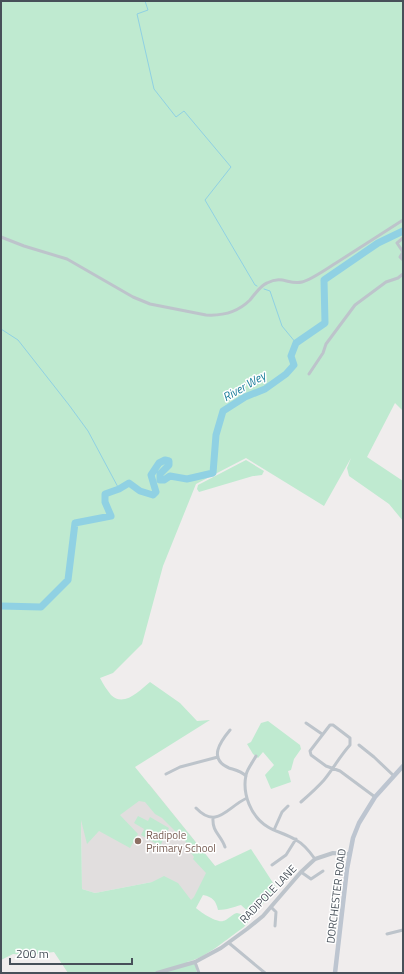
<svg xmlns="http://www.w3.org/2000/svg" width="404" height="974" viewBox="0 0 404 974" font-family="'Titillium Web',sans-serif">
<rect width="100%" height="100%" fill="#f0eded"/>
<path fill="#e1dede" d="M 149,784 L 215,866 L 191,910 L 152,882 L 95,893 L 82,889 L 81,817 Z"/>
<path fill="#bfead0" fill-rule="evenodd" d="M 1,1 L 403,1 L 403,411 L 395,403 L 367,457 L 403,481 L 403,521 L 389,504 L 349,476 L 347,468 L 351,458 L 324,506 L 246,458 L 196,484 L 163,566 L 142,644 L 113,673 L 100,678 C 103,684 107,690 111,695 C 124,708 140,690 150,682 L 180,703 L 197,721 L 210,720 L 135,767 L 215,866 L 251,849 L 277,889 L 252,915 L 241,905 C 233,907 227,910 218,910 C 216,901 213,897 203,895 L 196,908 C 200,912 217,923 223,921 C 228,920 232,914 237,913 L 244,915 L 248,922 L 244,927 C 228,938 206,958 187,962 L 195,962 L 197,973 L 68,973 L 54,952 L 30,955 L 13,954 L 1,960 ZM 139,801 L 145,802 L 155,814 L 162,818 L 186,842 L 187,847 L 194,857 L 193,859 L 206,873 L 194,897 L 191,900 L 178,883 L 164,876 L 152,882 L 95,893 L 82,889 L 81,820 L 87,844 L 99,831 L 130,848 L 138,834 L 120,815 Z
M 246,460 L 264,471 L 262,475 L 253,476 L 199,492 L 197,489 L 198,485 Z
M 268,721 L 300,745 L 301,749 L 294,759 L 291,770 L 288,771 L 291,782 L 271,789 L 265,775 L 274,765 L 263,752 L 258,758 L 253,754 L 247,744 L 251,742 L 261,723 Z
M 138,816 L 148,821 L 150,817 L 169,828 L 160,846 L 141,835 L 144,829 L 134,823 Z"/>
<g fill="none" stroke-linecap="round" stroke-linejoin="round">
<path stroke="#90d1e3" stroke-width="1" d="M 145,1 L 148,10 L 137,14 L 154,89 L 176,117 L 184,111 L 231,167 L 205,200 L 255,285 L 257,286
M 264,289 L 270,291 L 282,326 L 296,343
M 1,329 L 18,340 L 69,405 L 88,431 L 119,489"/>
<path stroke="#90d1e3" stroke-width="7" d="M 1,606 L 41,607 L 68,580 L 75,523 L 111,516 L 105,502 L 105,494 L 119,489 L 129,483 L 140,491 L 153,495 L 156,492 L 151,475 L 159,463 L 165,460 L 169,461 L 169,465 L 160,474 L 160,480 L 164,480 L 170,476 L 187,479 L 213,473 L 216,435 L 223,411 L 245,397 L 265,389 L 286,374 L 294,365 L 291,356 L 296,343 L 325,323 L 324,280 L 378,243 L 403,231"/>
<path stroke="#bdc4cb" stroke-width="3" d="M 1,237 L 24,246 L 67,259 L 133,297 L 150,304 L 206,315 C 222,316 238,312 250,300 C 255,294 260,286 267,283 C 283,275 288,285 302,282 C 311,280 328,268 336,263 C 359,248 381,234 403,220
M 403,238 L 397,243 L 403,252 L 400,257 L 403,260
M 309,374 L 323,353 L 326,344 L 355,305 L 386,282 L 398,278 L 403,274
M 306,723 L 322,734
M 230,730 C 220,742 208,759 229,768 C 235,770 241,771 246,776
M 359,745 L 374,757 L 394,776
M 256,756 C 253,762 247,769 246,775 C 242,794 251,817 268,827 C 276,832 287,834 296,840 C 304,844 310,852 315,859
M 166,774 L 180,767 L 218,757
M 301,802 C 309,795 317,788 324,780 C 333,769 340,756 350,745 L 350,738 L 333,725 L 330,725 L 310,751 L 311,755 L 326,766 L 340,771 L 375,797
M 196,808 C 217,830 227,807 247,798
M 213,818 C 212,832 221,835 225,847
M 274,830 L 282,812 L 288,806
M 272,865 L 286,855 L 296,839
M 301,872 L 311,879 L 323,871
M 271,907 L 276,912 L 275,926
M 387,934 L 403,930
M 229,943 L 265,973
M 195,962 L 199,973"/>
<path stroke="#bdc4cb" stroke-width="4" d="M 157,973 L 195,962 L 221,948 L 247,929 L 263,916 L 301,872 L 315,859 L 333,853 L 349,854"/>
<path stroke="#bdc5d0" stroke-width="4.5" d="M 335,973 L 347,869 L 353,838 L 359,823 L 375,797 L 403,766"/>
</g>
<circle fill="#8d6e63" stroke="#fff" stroke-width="1.5" cx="138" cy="841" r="4"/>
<g text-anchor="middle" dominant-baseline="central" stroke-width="3" stroke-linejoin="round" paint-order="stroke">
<g font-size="11" fill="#785e54" stroke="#fff" text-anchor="start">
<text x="146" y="835">Radipole<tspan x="146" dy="13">Primary School</tspan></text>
</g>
<g font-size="11" fill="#475059" stroke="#fff">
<text transform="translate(268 894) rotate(-46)">RADIPOLE LANE</text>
<text transform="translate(336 896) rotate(-83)">DORCHESTER ROAD</text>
</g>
<g font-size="12" font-style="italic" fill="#197d9a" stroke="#fff">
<text transform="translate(244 386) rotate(-30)">River Wey</text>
</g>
</g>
<rect width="404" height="974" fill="none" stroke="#475059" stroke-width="4"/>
<path d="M10 958v6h122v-6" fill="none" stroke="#475059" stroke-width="2"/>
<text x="16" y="958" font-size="12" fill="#475059" stroke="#ffffff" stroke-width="3" paint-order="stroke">200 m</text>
</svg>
